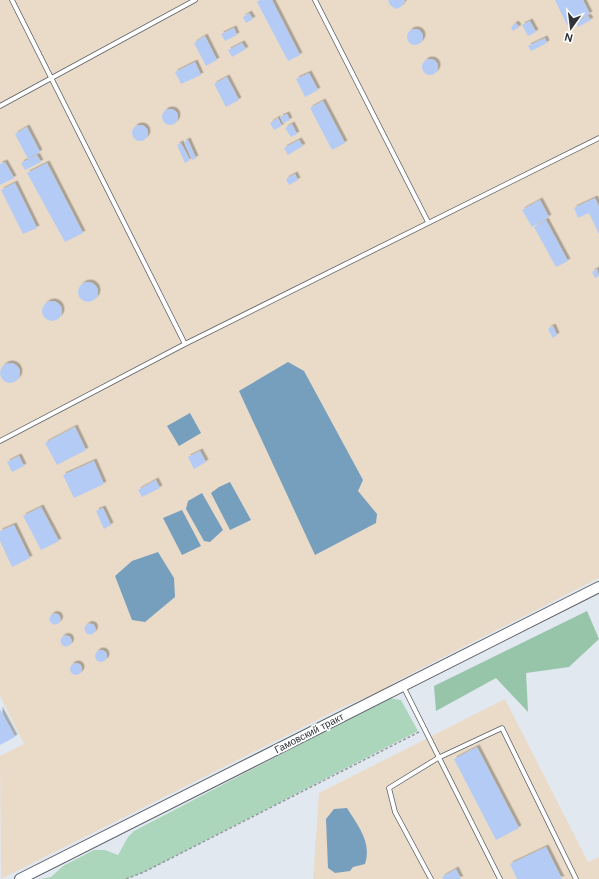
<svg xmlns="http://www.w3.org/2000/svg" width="599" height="879" viewBox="0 0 599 879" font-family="'DM Sans',sans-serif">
<defs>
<filter id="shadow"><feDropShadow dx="2.5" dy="-2.5" stdDeviation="0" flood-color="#0004"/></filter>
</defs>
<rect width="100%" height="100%" fill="#e2e8f0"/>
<path fill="#e9dbc8" d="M 0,0 L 599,0 L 599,578 L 395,682 L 384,690 L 345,706 L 1,879 L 0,756 L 24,744 L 0,696 Z
M 505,699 L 588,862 L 599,857 L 599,879 L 313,879 L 319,793 Z"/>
<path fill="#abd6bc" d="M 389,698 L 401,700 L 418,731 L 144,872 L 126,879 L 40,879 L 51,877 L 63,866 L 94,850 L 105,850 L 118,855 L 128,837 L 134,831 Z"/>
<path fill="#97c5a9" d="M 587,611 L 599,639 L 569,667 L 526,673 L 528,712 L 496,678 L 436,711 L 434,686 Z"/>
<path fill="#769ebd" d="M 288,362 L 304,371 L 363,480 L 358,491 L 377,514 L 376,523 L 315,555 L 239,391 Z
M 190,413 L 201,433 L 179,446 L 167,426 Z
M 230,482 L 251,520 L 230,530 L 211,493 L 219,487 Z
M 202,493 L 223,530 L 210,542 L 204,541 L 186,509 L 188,501 Z
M 182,510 L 201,546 L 182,555 L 163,518 Z
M 158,552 L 174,578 L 175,597 L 145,622 L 132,620 L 115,576 L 132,561 Z
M 347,808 C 358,826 372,842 365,864 L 353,867 L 350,871 L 335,873 L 328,868 L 326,819 L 334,809 Z"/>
<path fill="#b4ccf5" filter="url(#shadow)" d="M 260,0 L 272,0 L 300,55 L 288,61 L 257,2 Z
M 388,0 L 404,0 L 405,1 L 401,7 L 396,9 L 390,5 Z
M 555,0 L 583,0 L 590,14 L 567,25 Z
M 249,13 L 253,19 L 246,23 L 243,17 Z
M 588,16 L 591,20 L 578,27 L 576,22 Z
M 530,21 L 536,32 L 528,36 L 522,25 Z
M 516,23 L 519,27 L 513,31 L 511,27 Z
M 234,28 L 237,35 L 225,41 L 221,34 Z
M407 37a8 8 0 1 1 16 0a8 8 0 1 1-16 0Z
M 205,36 L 217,60 L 206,66 L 194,43 Z
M 545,38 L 547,43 L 531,51 L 528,46 Z
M 242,43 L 246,49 L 232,57 L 228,50 Z
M422 67a8 8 0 1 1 16 0a8 8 0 1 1-16 0Z
M 195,62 L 201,75 L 181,84 L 175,72 Z
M 309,73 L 318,90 L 305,97 L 296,79 Z
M 227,77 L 239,100 L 226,107 L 214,84 Z
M 323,101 L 345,143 L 332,150 L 310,108 Z
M162 117a8 8 0 1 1 16 0a8 8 0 1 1-16 0Z
M 287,114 L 290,120 L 283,123 L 280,117 Z
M 278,118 L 282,126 L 274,130 L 270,123 Z
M 292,124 L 297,134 L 291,137 L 285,128 Z
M132 133a8 8 0 1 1 16 0a8 8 0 1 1-16 0Z
M 27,127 L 40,152 L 28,159 L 15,134 Z
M 188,140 L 196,158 L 192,160 L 184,142 Z
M 299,140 L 303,146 L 288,155 L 284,148 Z
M 181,143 L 190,160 L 185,163 L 177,145 Z
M 37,155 L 41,162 L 25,170 L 21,163 Z
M 5,162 L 14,178 L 0,185 L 0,164 Z
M 47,163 L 83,233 L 65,242 L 27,173 Z
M 295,174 L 298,180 L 289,185 L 286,179 Z
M 15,183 L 37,228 L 23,234 L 1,190 Z
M 595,198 L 599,206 L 599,234 L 589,213 L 578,218 L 574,208 Z
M 540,200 L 549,217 L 532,227 L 522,210 Z
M 546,220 L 568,261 L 556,267 L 534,227 Z
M 597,269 L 599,276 L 595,278 L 592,272 Z
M78 292a10 10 0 1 1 20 0a10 10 0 1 1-20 0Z
M42 311a10 10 0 1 1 20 0a10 10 0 1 1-20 0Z
M 553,326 L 557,335 L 553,338 L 548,329 Z
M0 373a10 10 0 1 1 20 0a10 10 0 1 1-20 0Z
M 75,427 L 86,450 L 57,465 L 45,443 Z
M 200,451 L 206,462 L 194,469 L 188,457 Z
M 19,456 L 24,466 L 12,472 L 7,462 Z
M 94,461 L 104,484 L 74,498 L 63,475 Z
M 156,480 L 160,488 L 142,497 L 138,490 Z
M 41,507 L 59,541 L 41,550 L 23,516 Z
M 103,508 L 111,525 L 104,529 L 96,511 Z
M 14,525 L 30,558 L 12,567 L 0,541 L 0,531 Z
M49.5 619a5.5 5.5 0 1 1 11 0a5.5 5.5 0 1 1-11 0Z
M84.5 629a5.5 5.5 0 1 1 11 0a5.5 5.5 0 1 1-11 0Z
M60.5 641a5.5 5.5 0 1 1 11 0a5.5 5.5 0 1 1-11 0Z
M95 656a6 6 0 1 1 12 0a6 6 0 1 1-12 0Z
M70 669a6 6 0 1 1 12 0a6 6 0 1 1-12 0Z
M 0,709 L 15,737 L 0,745 Z
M 477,747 L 519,828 L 496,840 L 454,759 Z
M 546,847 L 562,879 L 517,879 L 510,864 Z
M 456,869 L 461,879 L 443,879 L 442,877 Z"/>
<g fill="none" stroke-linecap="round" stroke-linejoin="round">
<g stroke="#5c6168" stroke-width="5.5">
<path id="service" d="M 12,0 L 185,344
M 315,0 L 428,222
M 0,106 L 195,0
M 0,441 L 185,344 L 599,138
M 403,686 L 500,879
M 431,879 L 395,812 L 389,788 L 438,758 L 502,728 L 576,879"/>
</g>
<g stroke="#5c6168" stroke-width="12">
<path id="tertiary" d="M 20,879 L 599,587"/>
</g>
<path stroke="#959aa0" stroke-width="1.5" stroke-dasharray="3 2" stroke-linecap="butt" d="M 126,879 L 144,872 L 419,732"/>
<use href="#service" stroke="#fff" stroke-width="4"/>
<use href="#tertiary" stroke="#fff" stroke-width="10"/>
</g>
<g text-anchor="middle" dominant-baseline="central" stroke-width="3.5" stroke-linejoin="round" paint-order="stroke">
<g font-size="10" fill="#313337" stroke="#fff">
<text transform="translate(309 733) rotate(-27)">Гамовский тракт</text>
</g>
</g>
<g transform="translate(571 28) rotate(194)" stroke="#ffffff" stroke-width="3" paint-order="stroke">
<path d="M0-3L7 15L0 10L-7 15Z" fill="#313337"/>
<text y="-6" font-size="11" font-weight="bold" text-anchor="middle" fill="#313337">N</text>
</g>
</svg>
